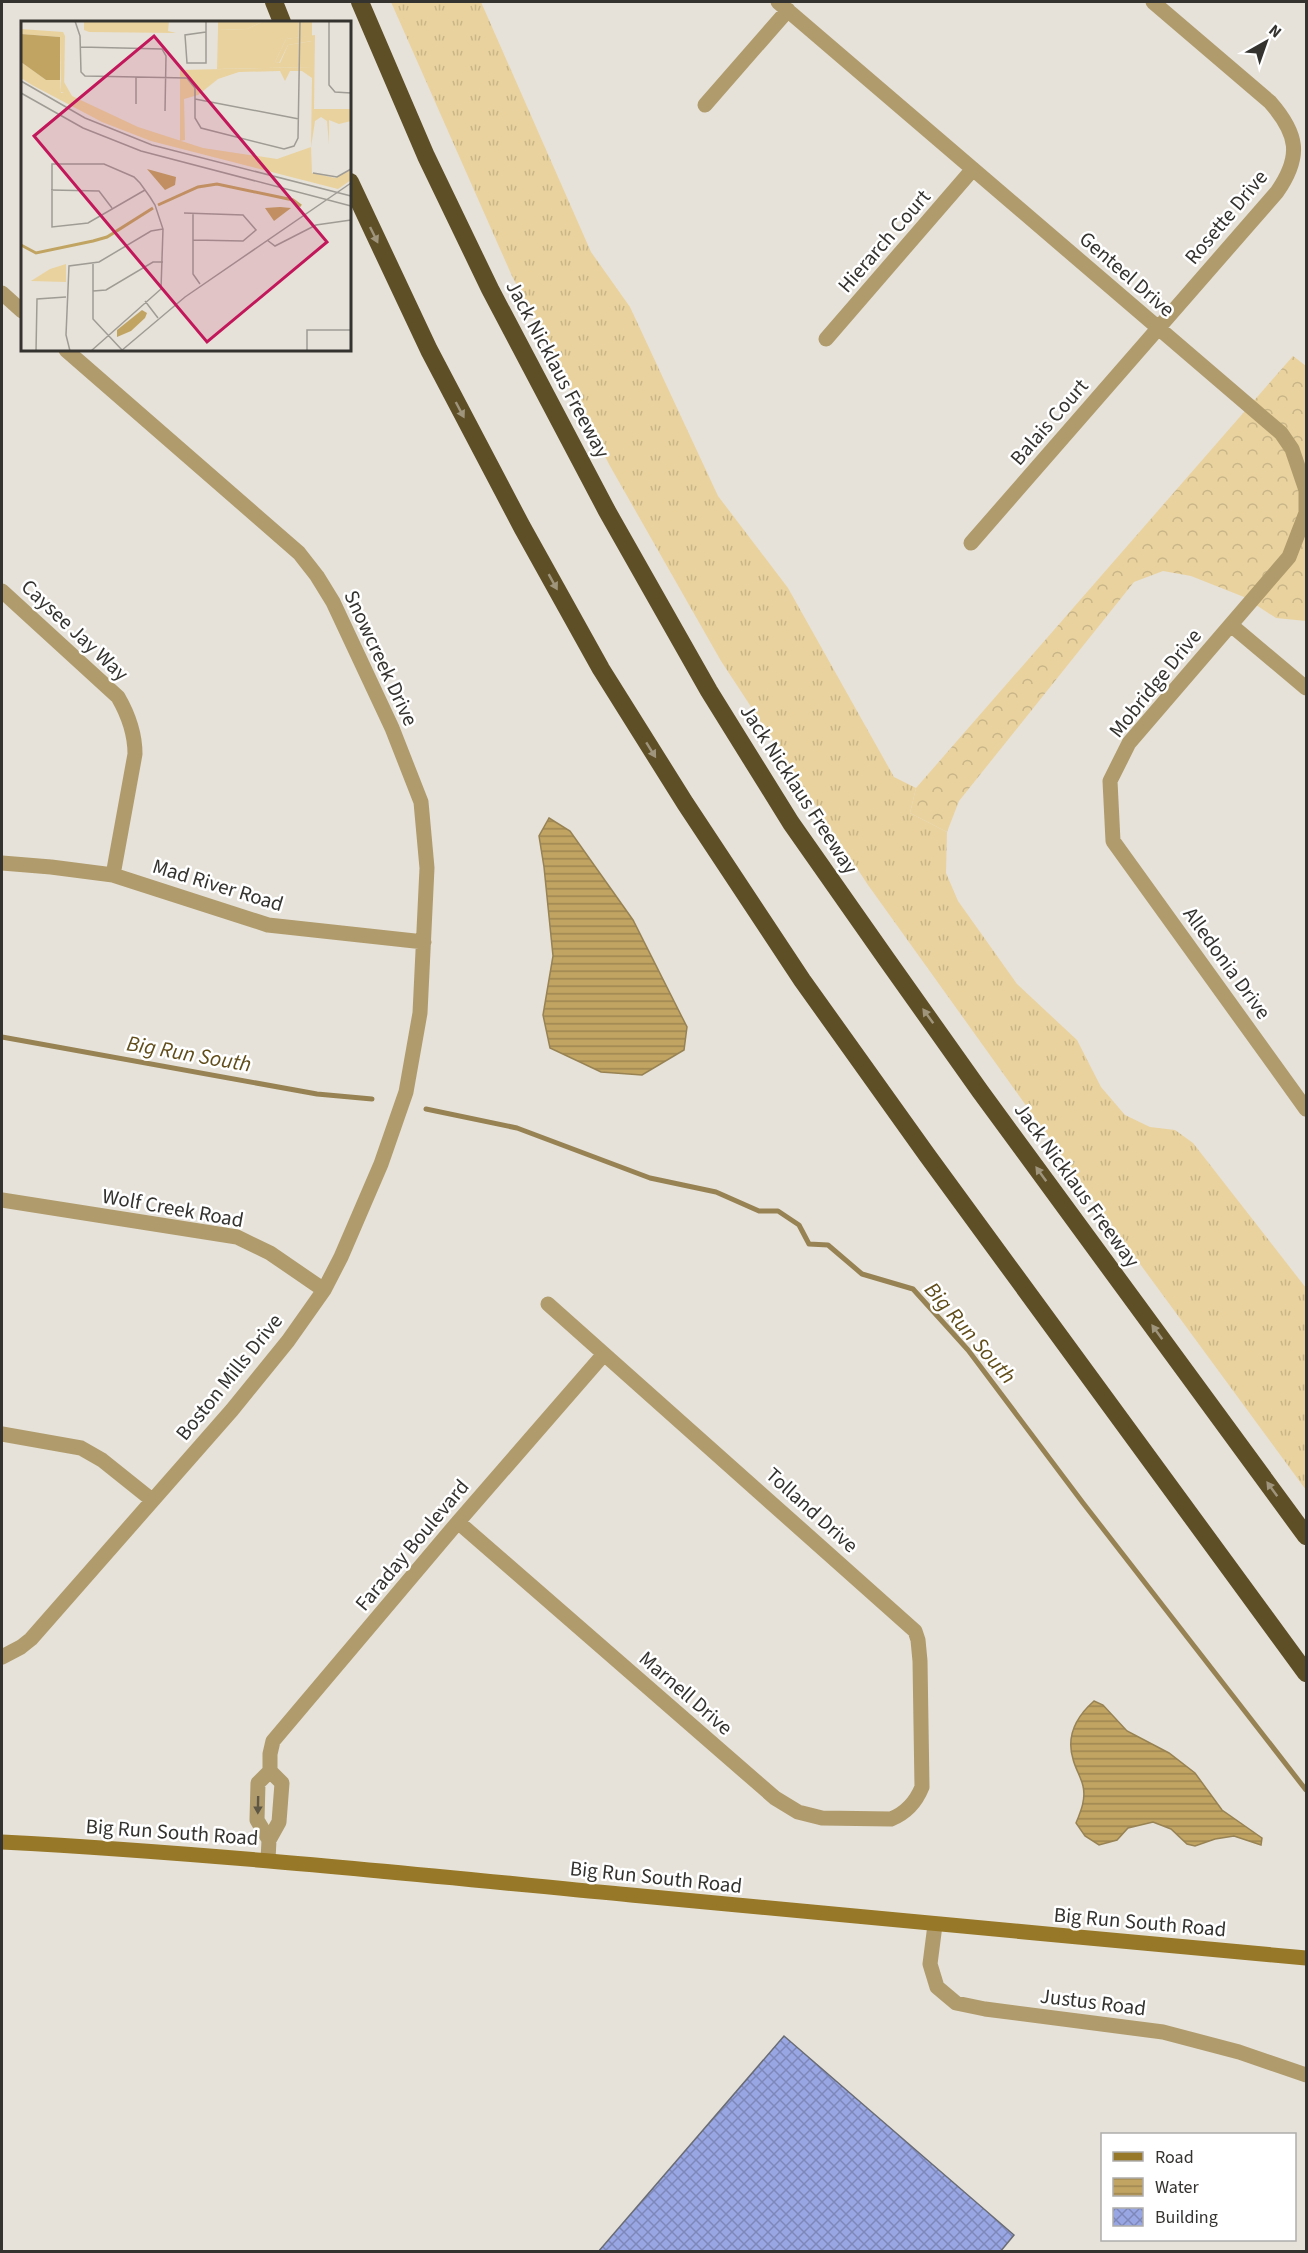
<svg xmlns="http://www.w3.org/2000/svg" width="1308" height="2253" viewBox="0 0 1308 2253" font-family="'Source Sans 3',sans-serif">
<defs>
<pattern id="grass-tufts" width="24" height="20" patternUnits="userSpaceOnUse" patternTransform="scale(1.5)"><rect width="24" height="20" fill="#e9d29e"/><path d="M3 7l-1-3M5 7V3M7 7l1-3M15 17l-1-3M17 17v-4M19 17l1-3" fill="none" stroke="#c8b588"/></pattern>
<pattern id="forest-crowns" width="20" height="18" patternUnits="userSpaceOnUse" patternTransform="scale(1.5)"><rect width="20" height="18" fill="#e9d29e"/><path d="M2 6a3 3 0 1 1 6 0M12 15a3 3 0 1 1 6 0" fill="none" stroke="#c8b588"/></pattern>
<pattern id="water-rules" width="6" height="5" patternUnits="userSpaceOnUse" patternTransform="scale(1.5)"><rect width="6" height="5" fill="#c1a462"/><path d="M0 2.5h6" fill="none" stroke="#9e8651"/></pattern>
<pattern id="building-cross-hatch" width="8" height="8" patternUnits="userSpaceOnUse" patternTransform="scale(1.5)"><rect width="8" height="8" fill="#98a6e4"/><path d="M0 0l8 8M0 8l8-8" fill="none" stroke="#7d88b9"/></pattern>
</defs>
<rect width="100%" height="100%" fill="#e6e2d9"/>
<path fill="url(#grass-tufts)" d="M 391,2 L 481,2 L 591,252 L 630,307 L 718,496 L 788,588 L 894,777 L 916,788 L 910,813 L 947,832 L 946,873 L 958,901 L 1017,984 L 1077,1040 L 1101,1087 L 1125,1115 L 1150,1127 L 1175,1130 L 1193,1143 L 1306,1288 L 1306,1490 L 1129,1249 L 868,885 L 721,661 L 610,466 L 512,276 Z"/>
<path fill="url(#forest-crowns)" d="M 1293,356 L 1306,366 L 1306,621 L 1276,618 L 1244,597 L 1191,576 L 1163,571 L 1134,582 L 959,801 L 947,832 L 910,813 L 916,788 Z"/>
<path fill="url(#water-rules)" stroke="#978253" stroke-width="1.5" d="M 549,818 L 570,831 L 633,920 L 687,1027 L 684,1050 L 642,1075 L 601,1072 L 550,1048 L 543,1015 L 553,956 L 544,867 L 539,836 Z
M 1094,1701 L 1103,1705 L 1127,1731 L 1169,1753 L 1195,1773 L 1222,1810 L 1262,1838 L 1261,1845 L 1234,1836 L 1215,1839 L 1195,1846 L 1187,1844 L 1171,1829 L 1153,1822 L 1128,1828 L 1117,1840 L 1099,1845 L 1085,1836 L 1076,1823 C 1081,1811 1086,1799 1083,1786 C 1081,1777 1075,1768 1073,1759 C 1066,1736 1077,1716 1094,1701 Z"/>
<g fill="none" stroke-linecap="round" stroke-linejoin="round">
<path stroke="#978253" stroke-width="5" d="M 2,1037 L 317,1094 L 372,1099
M 426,1109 L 517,1128 L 650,1178 L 716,1192 L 759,1211 L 778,1211 L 799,1225 L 809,1244 L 828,1245 L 862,1274 L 913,1289 L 968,1350 L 1083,1503 L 1306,1790"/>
</g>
<path fill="url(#building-cross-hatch)" stroke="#6a6c73" stroke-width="1.5" d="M 784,2036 L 1014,2235 L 1000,2252 L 598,2252 Z"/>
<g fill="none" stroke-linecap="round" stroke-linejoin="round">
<path stroke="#b09b6c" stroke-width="15" d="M 778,2 L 1281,433 L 1292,449 L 1306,490 L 1306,513 L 1289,557 L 1129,743 L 1110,781 L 1113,841 L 1306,1109
M 705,105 L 788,10
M 2,293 L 22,311
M 826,339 L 973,169
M 971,543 L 1277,192 C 1302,156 1298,134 1270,102 L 1153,2
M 2,591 L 118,697 C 129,716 135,733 135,754 L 113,875
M 1231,625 L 1306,688
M 2,863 L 51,867 L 113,875 L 268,925 L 424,942
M 2,1200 L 237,1237 L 270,1253 L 324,1290
M 2,1434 L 81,1448 L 102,1460 L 152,1500
M 458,1522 L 775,1798 L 798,1812 L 822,1818 L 891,1819 C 906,1813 916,1802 922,1787 L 920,1661 L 918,1640 L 915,1631 L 548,1304
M 2,1657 L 21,1647 L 31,1639 L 232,1410 L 288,1341 L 324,1290 L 341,1257 L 381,1164 L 406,1092 L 420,1013 L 427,868 L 421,802 L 392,728 L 333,602 L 317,576 L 299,553 L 66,350
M 269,1840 L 257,1820 L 258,1783 L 270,1771
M 268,1860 L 269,1840 L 279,1822 L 282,1783 L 270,1771 L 270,1754 L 273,1741 L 458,1522 L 604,1354
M 935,1925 L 930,1964 L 937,1987 L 956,2003 L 985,2009 L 1163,2032 L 1239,2052 L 1306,2075"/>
<path stroke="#977828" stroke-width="15" d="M 2,1842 C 212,1853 421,1875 631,1895 C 856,1917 1081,1937 1306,1958"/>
<path stroke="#5f4f27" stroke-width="18" d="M 274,2 L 282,22
M 360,2 L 426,156 L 490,289 L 607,511 L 709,691 L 791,823 L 885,957 L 980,1091 L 1306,1536
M 350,182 L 429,350 L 522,527 L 601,669 L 685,803 L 802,980 L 927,1155 L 1306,1673"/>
</g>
<defs><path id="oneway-solid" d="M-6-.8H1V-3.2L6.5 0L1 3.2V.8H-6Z" transform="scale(1.5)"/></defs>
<g fill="#9f957d">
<use href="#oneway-solid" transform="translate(374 235) rotate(64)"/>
<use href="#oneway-solid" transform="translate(460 410) rotate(62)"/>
<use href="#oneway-solid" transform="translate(553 582) rotate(61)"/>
<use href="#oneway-solid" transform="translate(651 750) rotate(58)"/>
<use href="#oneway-solid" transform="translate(928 1016) rotate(-126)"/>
<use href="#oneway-solid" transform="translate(1041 1174) rotate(-126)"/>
<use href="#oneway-solid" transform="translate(1157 1332) rotate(-126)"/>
<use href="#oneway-solid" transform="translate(1272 1489) rotate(-126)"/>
</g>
<use fill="#5f5745" href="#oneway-solid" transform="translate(258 1805) rotate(91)"/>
<g text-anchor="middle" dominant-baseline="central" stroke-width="5" stroke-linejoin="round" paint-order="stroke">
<g font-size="21" fill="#343330" stroke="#fff">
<text transform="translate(1226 217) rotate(-50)">Rosette Drive</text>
<text transform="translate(884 241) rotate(-49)">Hierarch Court</text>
<text transform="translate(1127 274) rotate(41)">Genteel Drive</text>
<text transform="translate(558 369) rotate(62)">Jack Nicklaus Freeway</text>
<text transform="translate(1049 422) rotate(-49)">Balais Court</text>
<text transform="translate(75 630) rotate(43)">Caysee Jay Way</text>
<text transform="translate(381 658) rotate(65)">Snowcreek Drive</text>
<text transform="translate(1155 683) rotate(-51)">Mobridge Drive</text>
<text transform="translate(799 789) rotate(57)">Jack Nicklaus Freeway</text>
<text transform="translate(218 885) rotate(17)">Mad River Road</text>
<text transform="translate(1227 963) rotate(54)">Alledonia Drive</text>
<text transform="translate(1077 1185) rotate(54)">Jack Nicklaus Freeway</text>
<text transform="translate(173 1208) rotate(10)">Wolf Creek Road</text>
<text transform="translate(229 1377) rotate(-51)">Boston Mills Drive</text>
<text transform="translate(812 1510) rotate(42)">Tolland Drive</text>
<text transform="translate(412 1545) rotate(-50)">Faraday Boulevard</text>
<text transform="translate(686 1693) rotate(41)">Marnell Drive</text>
<text transform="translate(172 1832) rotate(4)">Big Run South Road</text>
<text transform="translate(656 1877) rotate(6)">Big Run South Road</text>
<text transform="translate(1140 1922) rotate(5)">Big Run South Road</text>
<text transform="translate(1093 2002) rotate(7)">Justus Road</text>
</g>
<g font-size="22" font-style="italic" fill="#614d1a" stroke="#fff">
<text transform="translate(189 1054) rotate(10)">Big Run South</text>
<text transform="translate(970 1333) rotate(49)">Big Run South</text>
</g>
</g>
<g transform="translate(21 21)">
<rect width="330" height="330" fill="#e6e2d9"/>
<path d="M 243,0 L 291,0 L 291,15 L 265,18 L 254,41 L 259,42 L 267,24 L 291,20 L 292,46 L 196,48 L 197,9 L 226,8 ZM 0,41 L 25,59 L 39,59 L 40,72 L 43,72 L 43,61 L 51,75 L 117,106 L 182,127 L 256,138 L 290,126 L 291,152 L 314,157 L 330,149 L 330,159 L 317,168 L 130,120 L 81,101 L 11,64 L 0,57 Z" fill="#e9d29e"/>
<path d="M 63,0 L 148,0 L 147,10 L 155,12 L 68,11 L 63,9 ZM 197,0 L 243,0 L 226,8 L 197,9 ZM 0,8 L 42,11 L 44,15 L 43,72 L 40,71 L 39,16 L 0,13 ZM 294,14 L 293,88 L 330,88 L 330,100 L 318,103 L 308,99 L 308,123 L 306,100 L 300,96 L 294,100 L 290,126 L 291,57 L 281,50 L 269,50 L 264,60 L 259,50 L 218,51 L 197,58 L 177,74 L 163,78 L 164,119 L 159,120 L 159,49 L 291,46 L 291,20 L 267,24 L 258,42 L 254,41 L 265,18 Z" fill="#e9d29e"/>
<path d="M 45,243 L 45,261 L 10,260 L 29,248 Z" fill="#e9d29e"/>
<path d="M 0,13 L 39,16 L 39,59 L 25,59 L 0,41 ZM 126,148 L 155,156 L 154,164 L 144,169 ZM 244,187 L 259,186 L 270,187 L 253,200 ZM 121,289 L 126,292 L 124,297 L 110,310 L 96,316 L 96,309 Z" fill="#c1a462"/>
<path fill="none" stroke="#c1a462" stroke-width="3" d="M 137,184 L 177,166 L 196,163 L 272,179 L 280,185M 0,224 L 15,232 L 72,220 L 86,216 L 132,187"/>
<path fill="none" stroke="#9f9c95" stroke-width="1.5" d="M 54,0 L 59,15 L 60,51 L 64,55 L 166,57 L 174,67 L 174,97 L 180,107 L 263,128 L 273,125 L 277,117 L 279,0M 308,0 L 308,64 L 314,71 L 330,72M 185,11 L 164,14 L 166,42 L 185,42 L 185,0M 60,26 L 141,28 L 145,35 L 144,90M 0,60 L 64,97 L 131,124 L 330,175M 0,72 L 62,107 L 120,130 L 330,185M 174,78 L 278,98M 115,83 L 115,56M 292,152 L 316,156 L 330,148M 30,169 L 78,170 L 91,187M 163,192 L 222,194 L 235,209 L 222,220 L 172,219M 172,193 L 172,253 L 179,263M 246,219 L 254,225 L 295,204 L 330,199M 72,243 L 72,298 L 101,329M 72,270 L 85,269 L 132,241 L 142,241M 124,280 L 137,297M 15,330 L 16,278 L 45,276M 49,330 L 45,314 L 48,245 L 78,241 L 130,210 L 142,208M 70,330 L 140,268 L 142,208 L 134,184 L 129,176 L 119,162 L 113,156 L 83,143 L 31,143 L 31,206 L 67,202 L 124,169M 100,330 L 164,276 L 330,162M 286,330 L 286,309 L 330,309"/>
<path fill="#c2185b" fill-opacity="0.15" stroke="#c2185b" stroke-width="3" d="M 133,15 L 306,221 L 186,321 L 13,115 Z"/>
<rect width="330" height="330" fill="none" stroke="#343330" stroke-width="3"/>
</g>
<rect width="1308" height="2253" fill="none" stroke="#343330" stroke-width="6"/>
<rect x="1101" y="2133" width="195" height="108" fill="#ffffff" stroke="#aeadac" stroke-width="1.5"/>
<rect x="1113" y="2152" width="30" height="9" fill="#977828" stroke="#aeadac" stroke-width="1.5"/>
<text x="1155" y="2163" font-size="18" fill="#343330">Road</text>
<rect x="1113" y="2178" width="30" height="18" fill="url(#water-rules)" stroke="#aeadac" stroke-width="1.5"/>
<text x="1155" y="2193" font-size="18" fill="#343330">Water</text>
<rect x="1113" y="2208" width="30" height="18" fill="url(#building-cross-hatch)" stroke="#aeadac" stroke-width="1.5"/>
<text x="1155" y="2223" font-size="18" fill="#343330">Building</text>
<g transform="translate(1266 42) rotate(40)" stroke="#ffffff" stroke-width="4.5" paint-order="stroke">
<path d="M0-4.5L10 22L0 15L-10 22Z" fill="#343330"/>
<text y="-9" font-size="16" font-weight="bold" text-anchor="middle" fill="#343330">N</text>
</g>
</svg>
